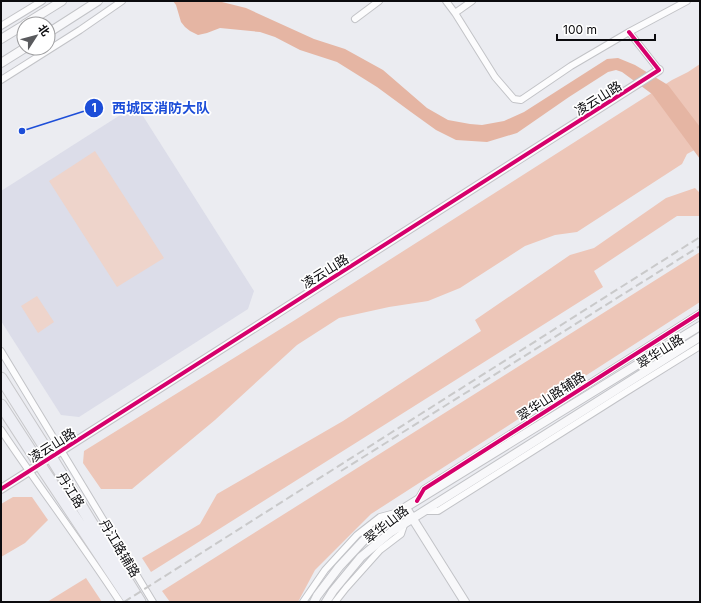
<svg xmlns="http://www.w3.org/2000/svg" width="701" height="603" viewBox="0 0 701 603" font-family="Inter,'Noto Sans SC',sans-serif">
<rect width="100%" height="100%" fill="#ebecf1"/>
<path fill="#dcdde9" d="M 136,105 L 254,291 L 248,309 L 79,417 L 61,415 L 1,321 L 1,191 Z"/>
<path fill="#eed4cb" d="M 95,151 L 164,258 L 117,287 L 49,181 Z
M 37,296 L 54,322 L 38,333 L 21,306 Z"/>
<path fill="#edc6b8" d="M 700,64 L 700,147 L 687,154 L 682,164 L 577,232 L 555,235 L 525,246 L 460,288 L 428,301 L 389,307 L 339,318 L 297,345 L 215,420 L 132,489 L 101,489 L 83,463 L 84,451 L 295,320 L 672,80 L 688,72 Z
M 695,188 L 700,193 L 700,216 L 677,216 L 594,271 L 603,287 L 151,572 L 142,558 L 200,524 L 217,494 L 343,421 L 481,331 L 475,320 L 570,255 L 594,248 L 666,198 Z
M 700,252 L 700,302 L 371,514 L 315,570 L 298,602 L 170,602 L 162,591 Z
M 13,497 L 32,497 L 48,520 L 25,543 L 1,557 L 1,504 Z
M 86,578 L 102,602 L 47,602 Z"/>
<path fill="#e5b5a3" d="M 173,1 L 218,1 L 246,8 L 314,39 L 345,49 L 383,70 L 427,108 L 448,120 L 470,124 L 482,125 L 504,121 L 524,112 L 607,59 L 618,58 L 635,65 L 668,85 L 700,127 L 700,159 L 652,94 L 622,72 L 616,70 L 608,72 L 569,97 L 517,133 L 487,142 L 456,140 L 436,130 L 411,112 L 377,87 L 337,62 L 300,50 L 275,37 L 260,32 L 220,28 L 207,33 L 198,35 L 190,31 L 185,27 L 181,22 L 176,5 Z"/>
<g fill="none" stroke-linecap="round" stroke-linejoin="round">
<g stroke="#c2c3c7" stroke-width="8">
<path id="street" d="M 446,1 L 455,13 L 495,77 L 514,99 L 521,100 L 571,66 L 629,32 L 687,1
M 455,13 L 472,1
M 355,19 L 379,1
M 1,26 L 42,1
M 629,32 L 659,70
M 1,80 L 80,30 L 122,1
M 1,351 L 153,602
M 1,430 C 40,488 82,544 120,602
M 419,498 L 424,489 L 700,313
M 424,511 L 438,511 L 626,392 L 700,346
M 303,602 L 325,570 L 357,535 L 380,517 L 395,513
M 335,602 L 346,588 L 380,550 L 401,534 L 405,522"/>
</g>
<g stroke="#c2c3c7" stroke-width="10">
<path id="secondary" d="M 25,24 L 62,1
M 48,33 L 98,1
M 1,39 L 24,25
M 1,63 L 25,48
M 1,489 L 659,70
M 406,508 L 465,602
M 314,602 L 317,596 L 339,567 L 365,539 L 398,512 L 700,326
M 326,602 L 333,591 L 361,557 L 391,532 L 700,337"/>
</g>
<g stroke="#c7c7ca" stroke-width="13">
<path id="highway" d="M 1,378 L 51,457 L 140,602
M 1,405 L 40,465 L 131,602"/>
</g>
<use href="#street" stroke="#fcfcfd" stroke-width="6"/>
<use href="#secondary" stroke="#f8f8fa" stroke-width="8"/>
<use href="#highway" stroke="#edeef4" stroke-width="11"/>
<path stroke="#c9c9ca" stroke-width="2" stroke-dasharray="8 4" stroke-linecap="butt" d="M 341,471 L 700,246
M 124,602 L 700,237"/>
<g stroke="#fff" stroke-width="6">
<path id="cycleway" d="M 1,489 L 659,70 L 629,32
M 417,501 L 424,489 L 700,313"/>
</g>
<use href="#cycleway" stroke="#d6006c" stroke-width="4"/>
</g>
<g text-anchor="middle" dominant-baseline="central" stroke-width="3.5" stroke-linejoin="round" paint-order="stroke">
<g font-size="13" fill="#0b0b0e" stroke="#fff">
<text transform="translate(598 98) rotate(-32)">凌云山路</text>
<text transform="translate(325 271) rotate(-32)">凌云山路</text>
<text transform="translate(660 351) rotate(-32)">翠华山路</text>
<text transform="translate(551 396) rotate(-33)">翠华山路辅路</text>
<text transform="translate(52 445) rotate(-32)">凌云山路</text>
<text transform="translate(71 490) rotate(58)">丹江路</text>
<text transform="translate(386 524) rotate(-38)">翠华山路</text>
<text transform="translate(120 548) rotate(59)">丹江路辅路</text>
</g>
</g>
<path fill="none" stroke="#1d4ed8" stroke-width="1.5" d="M22 131L94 108"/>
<g fill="#1d4ed8" stroke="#fff" stroke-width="1.5">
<circle cx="22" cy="131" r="4"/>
<circle cx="94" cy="108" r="10"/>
</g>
<g font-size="12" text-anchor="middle" font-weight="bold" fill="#fff">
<text x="94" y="112">1</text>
</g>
<g font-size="14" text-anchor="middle" font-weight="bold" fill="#1d4ed8" stroke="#fff" stroke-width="3.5" stroke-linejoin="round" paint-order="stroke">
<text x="161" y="113">西城区消防大队</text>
</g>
<rect width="701" height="603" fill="none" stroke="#0b0b0e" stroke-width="4"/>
<g transform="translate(36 36) rotate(54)"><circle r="19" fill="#ffffff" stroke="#9d9d9f"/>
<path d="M0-3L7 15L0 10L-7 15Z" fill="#595a5d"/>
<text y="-6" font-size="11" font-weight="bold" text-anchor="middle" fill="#0b0b0e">北</text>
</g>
<path d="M557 34v6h98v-6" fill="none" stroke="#0b0b0e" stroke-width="2"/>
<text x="563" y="34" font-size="12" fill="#0b0b0e" stroke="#ffffff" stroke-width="3" paint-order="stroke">100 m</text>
</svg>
